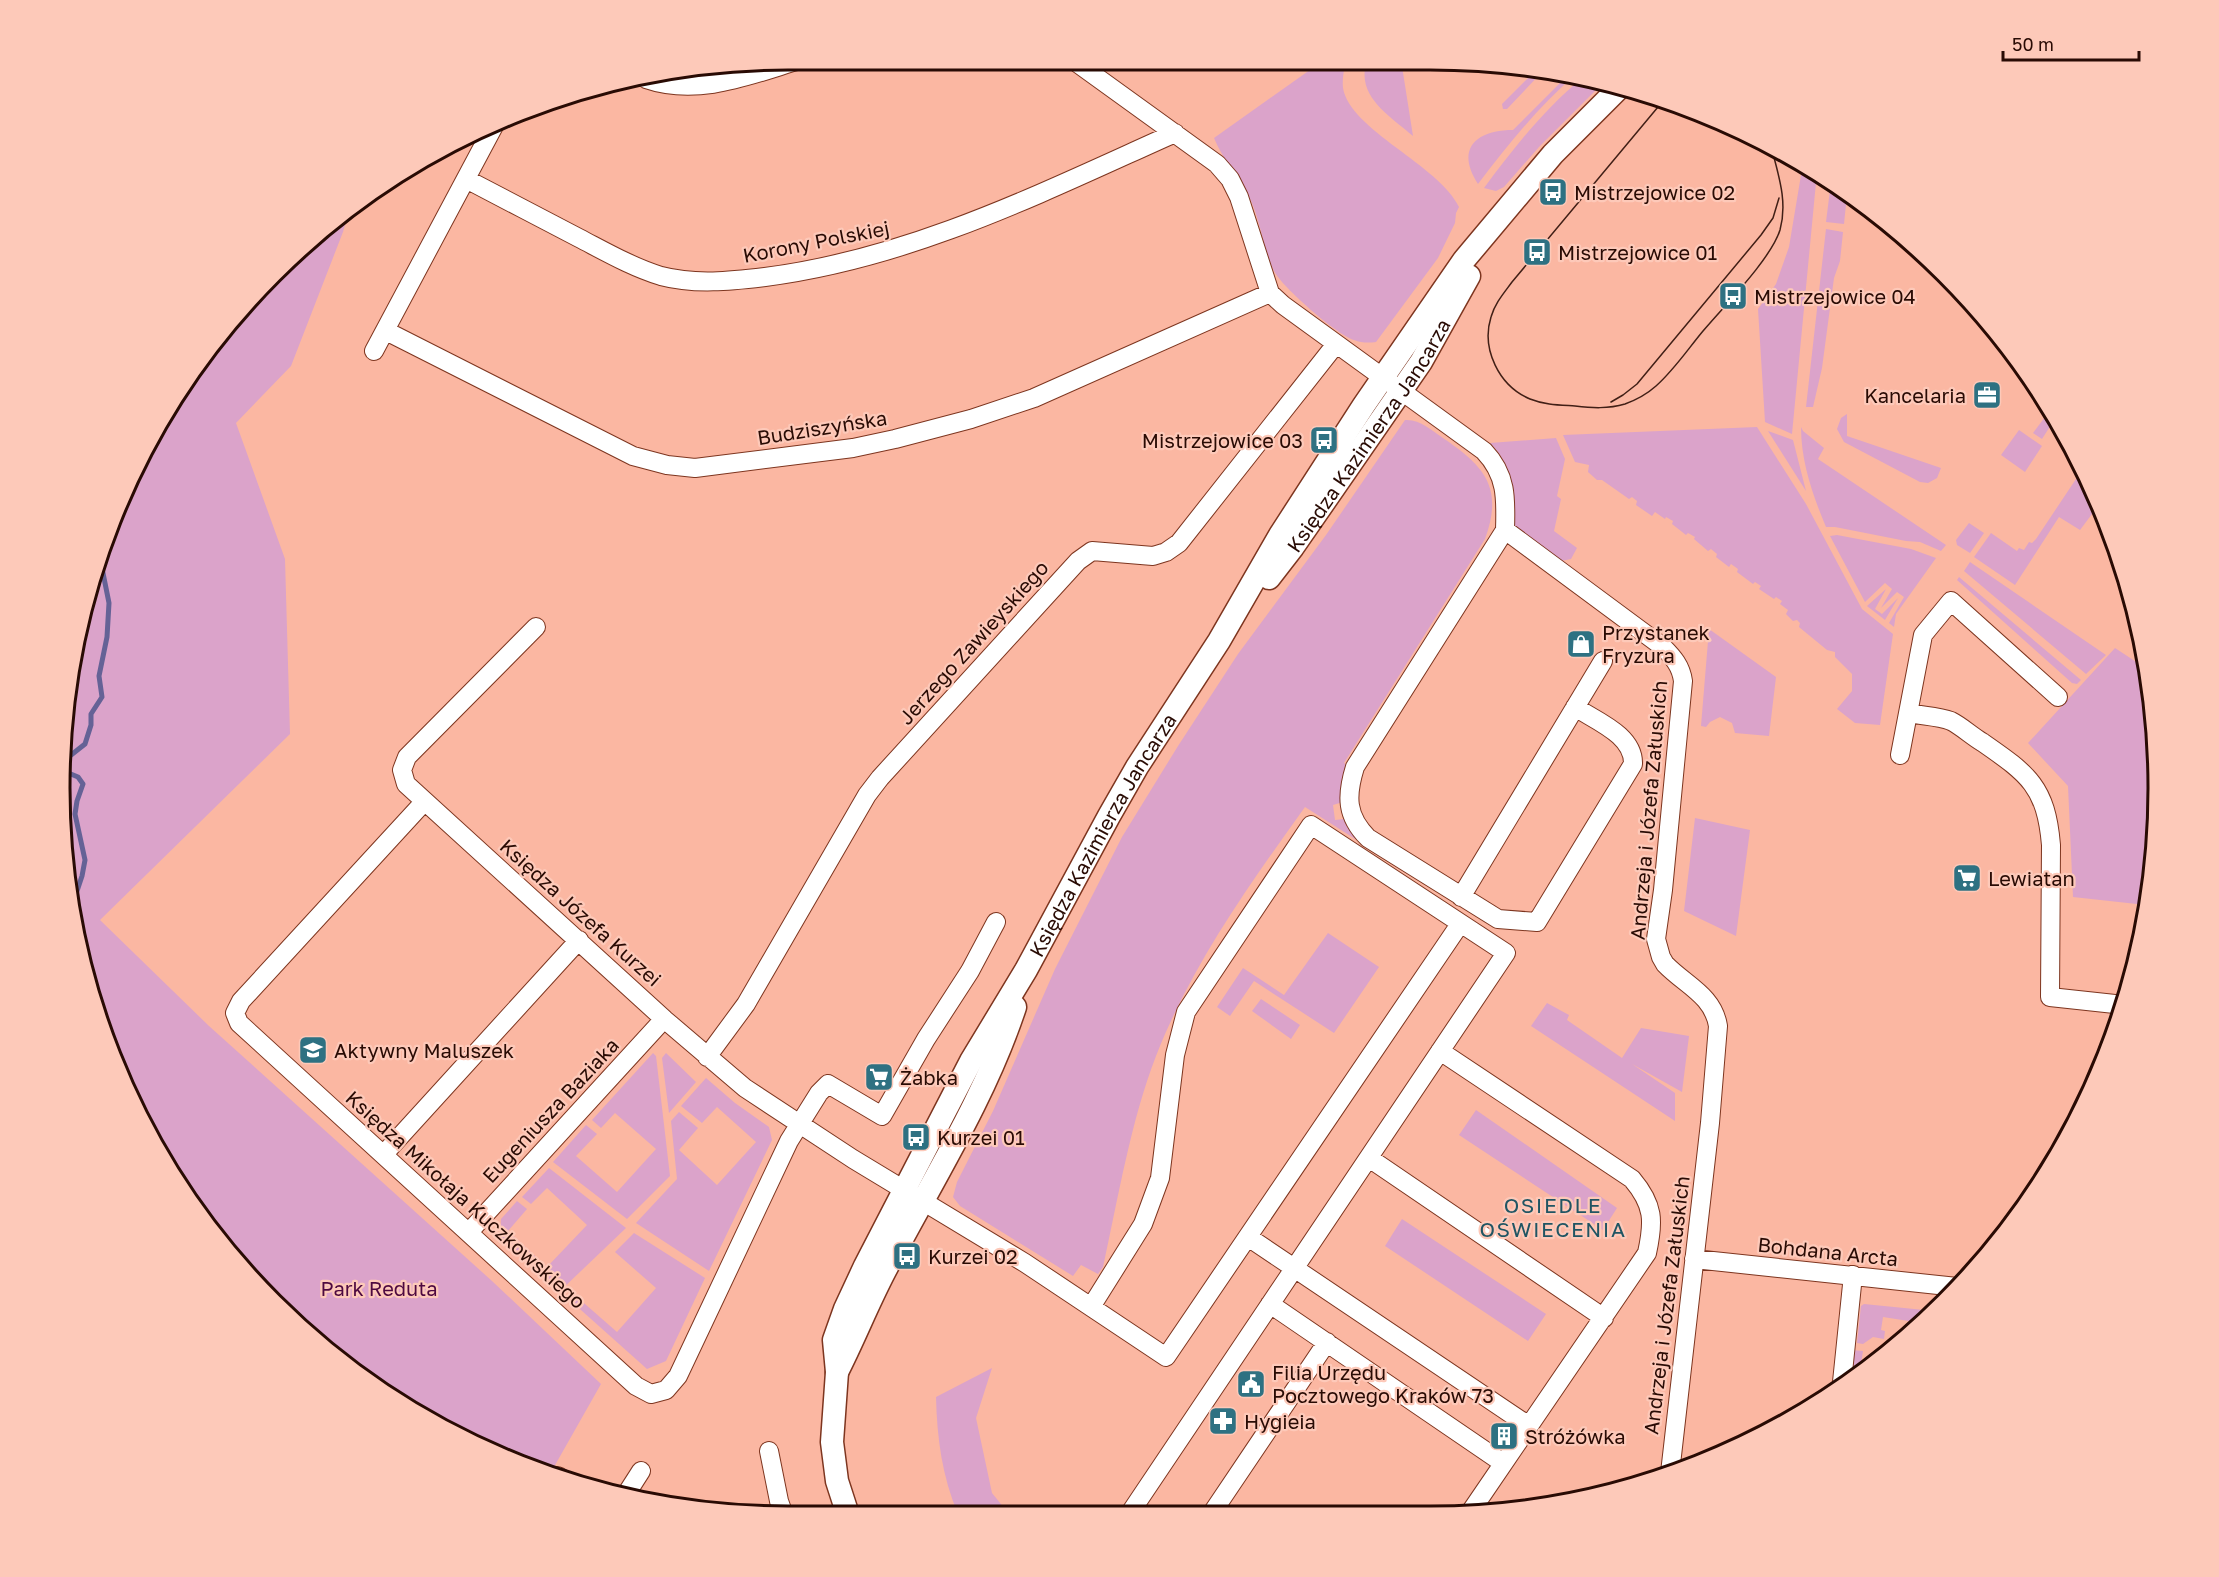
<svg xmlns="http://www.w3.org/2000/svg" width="2219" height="1577" viewBox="0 0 2219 1577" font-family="'Golos Text',sans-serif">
<rect width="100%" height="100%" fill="#fbb7a2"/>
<path fill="#dba3ca" d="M 1324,60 L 1346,60 C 1344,69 1342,79 1343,88 C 1350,130 1439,165 1459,207 L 1456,213 L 1455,223 L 1438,258 L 1376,342 C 1369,343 1361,343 1354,340 C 1337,335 1282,287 1274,271 C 1263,249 1261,223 1251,201 C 1241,178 1223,161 1214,138 Z
M 1367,60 L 1401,60 L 1413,136 C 1389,115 1355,96 1367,60 Z
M 1536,70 L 1543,71 L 1507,109 L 1503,109 L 1502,104 Z
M 1569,74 L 1575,75 C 1537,108 1508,145 1478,184 C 1455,149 1476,130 1513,130 Z
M 1583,77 L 1603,83 L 1539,147 L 1504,187 L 1496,191 L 1484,188 C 1516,145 1542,112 1583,77 Z
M 1803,163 L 1817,172 L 1792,434 L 1765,422 L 1758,309 L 1776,284 L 1789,247 Z
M 1831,182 L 1858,200 L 1846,204 L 1844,224 L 1826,222 Z
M 348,214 L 343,232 L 291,366 L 236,423 L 285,559 L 290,734 L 100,920 L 209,1026 L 492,1281 L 601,1384 L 550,1474 L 467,1442 L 345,1367 L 241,1269 L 135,1110 L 99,1022 L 66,884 L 66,693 L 116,509 L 158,424 L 241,308 Z
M 1826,229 L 1843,232 L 1840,261 L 1834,278 L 1822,368 L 1813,407 L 1806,407 Z
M 2051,409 L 2056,417 L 2042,439 L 2033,433 Z
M 1847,414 L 1847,436 L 1941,468 L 1937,478 L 1928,483 L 1920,482 L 1844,442 L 1837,429 L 1841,418 Z
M 1405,420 C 1420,419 1431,430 1443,438 C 1484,466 1504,487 1485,539 L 1344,763 L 1348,766 L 1343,802 L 1333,805 L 1335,820 L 1344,819 L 1348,828 L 1363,844 L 1305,807 C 1249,885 1191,966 1156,1056 C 1131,1120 1118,1199 1103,1267 L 1098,1274 L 1081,1265 L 1073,1276 L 960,1206 L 953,1197 L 957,1182 L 993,1111 L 1055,969 L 1122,837 L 1178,746 L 1238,654 L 1326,535 Z
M 1757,427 L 1806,504 L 1862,609 L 1893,634 L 1880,725 L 1855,723 L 1837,709 L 1852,691 L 1852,674 L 1835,657 L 1835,652 L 1827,650 L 1799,627 L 1800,623 L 1797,620 L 1793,621 L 1786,614 L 1788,610 L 1780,604 L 1782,601 L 1776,597 L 1774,599 L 1759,589 L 1761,586 L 1755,582 L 1753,584 L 1737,572 L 1738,569 L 1731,564 L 1729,567 L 1716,557 L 1717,554 L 1711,549 L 1708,551 L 1694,539 L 1695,537 L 1688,533 L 1686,535 L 1672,524 L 1673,521 L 1666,517 L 1665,519 L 1655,512 L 1652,516 L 1636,505 L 1637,501 L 1632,497 L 1629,499 L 1602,480 L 1597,480 L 1588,472 L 1589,465 L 1575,462 L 1563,435 Z
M 1801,427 L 1803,431 L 1824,448 L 1818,459 L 1946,545 L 1941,551 L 1920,542 L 1906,541 L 1835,527 L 1826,527 C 1813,496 1801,462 1801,427 Z
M 2019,430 L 2042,446 L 2025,472 L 2001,455 Z
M 1768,431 L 1793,440 L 1806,491 Z
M 1556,438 L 1565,459 L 1557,496 L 1561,499 L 1554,531 L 1577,548 L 1571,559 L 1561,561 L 1514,526 C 1509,490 1517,471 1490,443 Z
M 2082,470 L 2098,506 L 2080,530 L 2059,517 L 2015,585 L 1974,557 L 1991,533 L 2017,551 L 2019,548 L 2024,550 L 2029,542 L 2032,543 L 2036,539 Z
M 1969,523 L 1984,533 L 1970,553 L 1957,545 L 1956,540 Z
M 1837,535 L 1911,549 L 1936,558 L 1896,614 L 1894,627 L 1889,623 L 1904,597 L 1897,592 L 1881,608 L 1892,589 L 1885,583 L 1865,602 L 1830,536 Z
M 1970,562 L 2106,655 L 2086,674 L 1964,571 Z
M 1959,577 L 2081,680 L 2077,684 L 2072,683 L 1957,580 Z
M 1886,589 L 1875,609 L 1882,614 L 1898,598 L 1885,620 L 1867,606 Z
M 1709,629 L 1776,677 L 1769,736 L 1735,733 L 1732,723 L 1720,717 L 1710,722 L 1706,727 L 1701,726 Z
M 2115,648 L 2147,669 L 2153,693 L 2157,836 L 2146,905 L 2073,897 L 2068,786 L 2028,743 Z
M 1695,818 L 1750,830 L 1736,936 L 1684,911 Z
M 1328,933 L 1379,967 L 1334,1033 L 1254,981 L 1230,1016 L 1217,1007 L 1243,968 L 1284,995 Z
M 1261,999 L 1300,1025 L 1291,1039 L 1252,1011 Z
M 1547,1003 L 1569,1015 L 1567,1020 L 1622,1058 L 1641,1028 L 1689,1036 L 1682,1092 L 1632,1064 L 1675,1093 L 1675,1121 L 1531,1026 Z
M 653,1053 L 656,1056 L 670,1176 L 627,1219 L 553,1162 L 586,1125 L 597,1134 L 576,1156 L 617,1192 L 656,1149 L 615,1113 L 601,1128 L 592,1120 Z
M 666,1053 L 696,1082 L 669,1113 L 662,1058 Z
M 706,1078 L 735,1103 L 769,1127 L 772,1140 L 709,1271 L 636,1223 L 677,1179 L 671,1121 L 679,1112 L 698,1128 L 679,1150 L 717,1185 L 756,1142 L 717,1107 L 702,1123 L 681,1106 Z
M 1476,1110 L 1617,1208 L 1603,1230 L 1459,1135 Z
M 549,1168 L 626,1228 L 559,1292 L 500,1237 L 501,1219 L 517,1201 L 527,1209 L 508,1231 L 547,1267 L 587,1225 L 547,1188 L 531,1204 L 522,1197 Z
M 1402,1219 L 1546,1314 L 1528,1341 L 1385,1246 Z
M 634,1233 L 705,1278 L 666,1361 L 647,1369 L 572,1302 L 577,1297 L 617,1332 L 656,1288 L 615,1252 Z
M 1864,1304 L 1934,1311 L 1914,1333 L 1915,1322 L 1883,1317 L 1881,1330 L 1885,1331 L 1884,1339 L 1873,1337 L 1863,1344 L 1857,1343 L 1861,1306 Z
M 1852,1350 L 1863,1351 L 1860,1370 L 1848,1378 Z
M 992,1368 L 976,1418 L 992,1493 L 1009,1514 L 958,1514 C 942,1476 937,1438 936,1397 Z"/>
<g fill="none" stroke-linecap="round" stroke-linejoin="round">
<path stroke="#656296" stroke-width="5" d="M 107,540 L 118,521 L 118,512 L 116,509
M 66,759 L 85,744 L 91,725 L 91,714 L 102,697 L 99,676 L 107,637 L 109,603 L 101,563
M 66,772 L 78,777 L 83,784 L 77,801 L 75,814 L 85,860 L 82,876 L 72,906"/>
<g stroke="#7d351f" stroke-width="20">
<path id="minor" d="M 1073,60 L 1217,164 L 1230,179 L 1239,197 L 1270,293 L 1283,305 L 1484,451 C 1507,475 1506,499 1505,530 L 1663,647 C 1673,657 1681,666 1683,681 L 1663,890 L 1656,939 L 1661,957 L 1665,964 C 1685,985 1713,995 1718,1026 L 1710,1123 L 1670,1473
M 646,79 C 698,97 750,75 800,60
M 466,179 C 504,199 541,218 579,238 C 606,252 632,267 661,276 C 695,285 731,281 765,277 C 912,258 1041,193 1175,133
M 386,331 L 633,456 L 667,465 L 695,468 L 853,448 L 895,439 L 971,419 L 1034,398 L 1270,293
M 374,351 L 495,124
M 1505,530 L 1355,767 C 1346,796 1346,816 1368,838 L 1498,919 L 1537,922 L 1633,764 C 1634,735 1596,721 1575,707
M 536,627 L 407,757 L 402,770 L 406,784 L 664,1019 L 745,1088 L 853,1159 L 1025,1263 L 1166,1357 L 1460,924
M 1909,713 C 1922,716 1938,716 1951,721 C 1961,726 1972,736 1982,742 C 2028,774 2046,786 2051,845 L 2050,997 L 2124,1005
M 1900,755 L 1923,635 L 1951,601 L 2058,697
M 424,802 L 241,1001 L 235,1013 L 239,1023 L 636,1386 L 651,1394 L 666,1390 L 678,1376 L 789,1141 L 819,1093 L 828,1084 L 882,1116 L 926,1039 L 970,971 L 996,922
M 1461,897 L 1603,661
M 1440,1051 L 1632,1179 C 1654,1205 1654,1221 1647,1253 L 1471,1511
M 707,1057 L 746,1004 L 867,795 L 880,778 L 1078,561 L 1092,551 L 1153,556 L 1166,552 L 1179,543 L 1336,344
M 384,1154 L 579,940
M 1369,1158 L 1604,1318
M 469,1232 L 664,1019
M 1248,1237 L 1529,1426
M 1694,1259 L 1957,1287
M 1270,1304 L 1503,1463
M 1091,1307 L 1143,1224 L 1160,1178 L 1175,1055 L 1186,1012 L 1311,825 L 1506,953 L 1130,1513
M 1842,1382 L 1853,1275
M 769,1451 L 779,1501 L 784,1515
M 557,1476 L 560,1477
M 625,1496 L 641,1471
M 1212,1513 L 1327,1342"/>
</g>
<g stroke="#7d351f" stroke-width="25">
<g id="tertiary">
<path id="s1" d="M 1269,578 L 1293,547 L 1421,362 L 1469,276"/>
<path d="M 837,1372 C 855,1337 869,1300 888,1265 C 932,1181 985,1098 1015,1007"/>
<path id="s2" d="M 848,1515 L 837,1481 L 832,1442 L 837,1372 L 834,1340 L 845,1309 L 865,1266 L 971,1061 L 1026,970 L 1109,816 L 1137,767 L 1219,641 L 1280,535 L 1364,405 L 1464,260 L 1553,154 L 1619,88"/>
</g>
</g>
<use href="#minor" stroke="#fff" stroke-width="18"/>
<use href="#tertiary" stroke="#fff" stroke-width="22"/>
<path stroke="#411f16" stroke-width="1.5" d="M 1663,101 L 1512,282 C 1504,293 1495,303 1491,317 C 1481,349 1499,386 1530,399 C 1545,405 1560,405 1575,406 C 1592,408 1608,409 1625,404 C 1636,400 1647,394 1656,386 C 1674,370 1688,349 1703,331 C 1724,306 1771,259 1780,230 C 1788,201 1778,174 1771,146
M 1611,402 L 1623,395 L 1637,384 L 1761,235 L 1773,218 L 1779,198"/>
</g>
<defs>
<g id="bus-square" transform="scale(1.5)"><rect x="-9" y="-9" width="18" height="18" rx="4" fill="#2e7182" stroke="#fdc9b9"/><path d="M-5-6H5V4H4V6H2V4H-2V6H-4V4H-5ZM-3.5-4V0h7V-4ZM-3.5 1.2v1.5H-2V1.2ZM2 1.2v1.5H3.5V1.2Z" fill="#fff"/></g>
<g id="office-square" transform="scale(1.5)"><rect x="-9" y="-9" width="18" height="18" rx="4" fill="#2e7182" stroke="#fdc9b9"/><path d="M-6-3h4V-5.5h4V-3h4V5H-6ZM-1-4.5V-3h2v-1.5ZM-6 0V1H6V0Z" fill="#fff"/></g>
<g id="shop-square" transform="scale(1.5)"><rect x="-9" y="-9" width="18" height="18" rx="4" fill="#2e7182" stroke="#fdc9b9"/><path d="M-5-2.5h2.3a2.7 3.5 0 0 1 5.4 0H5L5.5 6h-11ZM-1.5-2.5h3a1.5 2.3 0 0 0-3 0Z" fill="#fff"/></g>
<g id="supermarket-square" transform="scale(1.5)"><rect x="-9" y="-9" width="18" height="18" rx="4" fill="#2e7182" stroke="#fdc9b9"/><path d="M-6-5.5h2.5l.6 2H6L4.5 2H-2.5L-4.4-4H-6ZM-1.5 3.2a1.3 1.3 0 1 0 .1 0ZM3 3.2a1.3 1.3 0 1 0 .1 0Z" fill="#fff"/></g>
<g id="school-square" transform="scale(1.5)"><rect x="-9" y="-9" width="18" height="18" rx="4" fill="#2e7182" stroke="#fdc9b9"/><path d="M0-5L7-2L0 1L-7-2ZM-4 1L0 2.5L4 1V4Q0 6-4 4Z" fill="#fff"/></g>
<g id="civic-square" transform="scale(1.5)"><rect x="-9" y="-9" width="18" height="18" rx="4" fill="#2e7182" stroke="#fdc9b9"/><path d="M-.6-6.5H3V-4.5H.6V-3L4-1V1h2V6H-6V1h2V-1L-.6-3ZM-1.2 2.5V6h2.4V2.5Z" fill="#fff"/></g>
<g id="pharmacy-square" transform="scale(1.5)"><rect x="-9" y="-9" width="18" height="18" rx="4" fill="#2e7182" stroke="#fdc9b9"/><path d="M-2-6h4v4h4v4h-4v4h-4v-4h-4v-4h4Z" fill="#fff"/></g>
<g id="building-square" transform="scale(1.5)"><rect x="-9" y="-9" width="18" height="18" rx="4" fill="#2e7182" stroke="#fdc9b9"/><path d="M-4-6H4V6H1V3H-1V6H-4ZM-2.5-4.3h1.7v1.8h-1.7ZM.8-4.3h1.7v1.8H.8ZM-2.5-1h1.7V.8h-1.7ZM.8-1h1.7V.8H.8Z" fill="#fff"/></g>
</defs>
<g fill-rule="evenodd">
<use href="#bus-square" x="1553" y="192"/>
<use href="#bus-square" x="1537" y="252"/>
<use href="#bus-square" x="1733" y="296"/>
<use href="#office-square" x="1987" y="395"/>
<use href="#bus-square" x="1324" y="440"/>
<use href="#shop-square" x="1581" y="644"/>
<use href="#supermarket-square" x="1967" y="878"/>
<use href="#school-square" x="313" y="1050"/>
<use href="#supermarket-square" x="879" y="1077"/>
<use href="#bus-square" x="916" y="1137"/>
<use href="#bus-square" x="907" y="1256"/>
<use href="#civic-square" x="1251" y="1384"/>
<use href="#pharmacy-square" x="1223" y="1421"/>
<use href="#building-square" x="1504" y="1436"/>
</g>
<g text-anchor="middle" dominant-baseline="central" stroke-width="4.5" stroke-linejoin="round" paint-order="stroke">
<g font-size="20" fill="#290b04" stroke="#fdc9b9" text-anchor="start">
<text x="1574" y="192">Mistrzejowice 02</text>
<text x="1558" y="252">Mistrzejowice 01</text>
<text x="1754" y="296">Mistrzejowice 04</text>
<text x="1966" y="395" text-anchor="end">Kancelaria</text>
<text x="1303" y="440" text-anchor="end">Mistrzejowice 03</text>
<text x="1602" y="632">Przystanek<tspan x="1602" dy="23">Fryzura</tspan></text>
<text x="1988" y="878">Lewiatan</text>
<text x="334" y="1050">Aktywny Maluszek</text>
<text x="900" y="1077">Żabka</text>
<text x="937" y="1137">Kurzei 01</text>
<text x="928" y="1256">Kurzei 02</text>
<text x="1272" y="1372">Filia Urzędu<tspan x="1272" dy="23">Pocztowego Kraków 73</tspan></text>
<text x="1244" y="1421">Hygieia</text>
<text x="1525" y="1436">Stróżówka</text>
</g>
<g font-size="20" fill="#290b04" stroke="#fdc9b9">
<text transform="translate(816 241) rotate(-11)">Korony Polskiej</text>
<text transform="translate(822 427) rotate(-9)">Budziszyńska</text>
<text stroke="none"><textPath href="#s1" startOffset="174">Księdza Kazimierza Jancarza</textPath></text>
<text transform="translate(973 642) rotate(-48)">Jerzego Zawieyskiego</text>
<text transform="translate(1648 810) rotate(-85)">Andrzeja i Józefa Załuskich</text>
<text stroke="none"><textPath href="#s2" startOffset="750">Księdza Kazimierza Jancarza</textPath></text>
<text transform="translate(581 912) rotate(42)">Księdza Józefa Kurzei</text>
<text transform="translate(550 1110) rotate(-47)">Eugeniusza Baziaka</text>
<text transform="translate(466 1199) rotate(42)">Księdza Mikołaja Kuczkowskiego</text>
<text transform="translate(1828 1251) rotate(6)">Bohdana Arcta</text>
<text transform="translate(1666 1305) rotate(-83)">Andrzeja i Józefa Załuskich</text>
</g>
<g font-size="20" fill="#4e0940" stroke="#fdc9b9">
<text x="379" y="1288">Park Reduta</text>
</g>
<g font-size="21" letter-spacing="1.5" fill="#205563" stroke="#fdc9b9">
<text x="1553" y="1205">OSIEDLE<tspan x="1553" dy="24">OŚWIECENIA</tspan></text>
</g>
</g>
<path d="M0 0H2219V1577H0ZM788 70H1430A718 718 0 0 1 2148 788V788A718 718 0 0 1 1430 1506H788A718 718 0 0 1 70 788V788A718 718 0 0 1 788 70Z" fill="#fdc9b9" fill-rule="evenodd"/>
<path fill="none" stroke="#290b04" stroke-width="3" d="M788 70H1430A718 718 0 0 1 2148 788V788A718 718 0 0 1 1430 1506H788A718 718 0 0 1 70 788V788A718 718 0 0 1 788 70Z"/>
<path d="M2003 51v9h136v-9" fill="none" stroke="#290b04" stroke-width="3"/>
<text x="2012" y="51" font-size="18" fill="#290b04" stroke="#fdc9b9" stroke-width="4.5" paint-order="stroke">50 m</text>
</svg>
